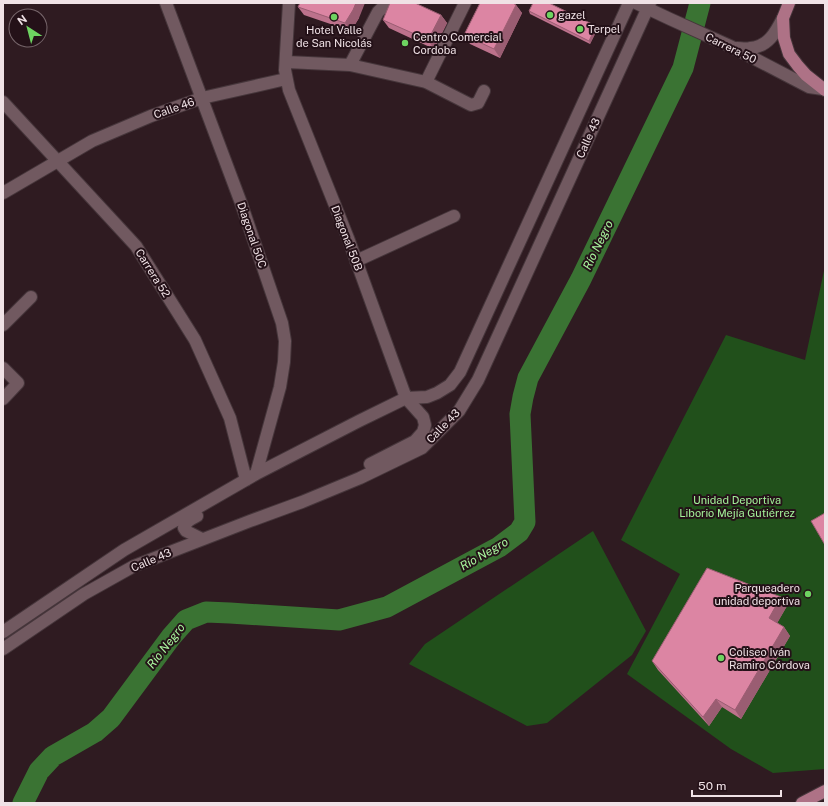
<svg xmlns="http://www.w3.org/2000/svg" width="828" height="806" viewBox="0 0 828 806" font-family="'Public Sans',sans-serif">
<rect width="100%" height="100%" fill="#2f1b21"/>
<path fill="#21501b" d="M 825,266 L 825,769 L 773,773 L 731,749 L 627,674 L 680,574 L 621,540 L 726,335 L 805,360 Z
M 593,531 L 646,631 L 632,655 L 547,723 L 527,726 L 409,664 L 425,644 Z"/>
<g fill="none" stroke-linecap="round" stroke-linejoin="round">
<path stroke="#3a7333" stroke-width="21" d="M 23,803 L 39,771 L 53,756 L 95,732 L 111,718 L 171,637 L 186,620 L 206,612 L 230,613 L 339,620 L 387,607 L 499,547 L 519,532 L 525,522 L 520,414 L 523,397 L 528,378 L 581,279 L 683,68 L 700,3"/>
<g stroke="#46363b" stroke-width="14">
<path id="minor" d="M 166,3 L 241,203 L 282,323 L 285,341 L 284,362 L 280,387 L 256,474
M 289,3 L 285,70 L 289,90 L 348,238 L 406,398 L 423,417 L 425,425 L 423,432 L 415,441 L 370,464
M 636,3 L 670,19 L 732,47 L 809,87 L 823,89
M 737,48 C 741,48 746,49 750,48 C 768,47 776,32 783,18
M 287,62 L 350,65 L 426,82 L 471,105 L 478,103 L 484,91
M 350,65 L 378,12 L 387,3
M 426,82 L 465,3
M 3,102 L 136,246 L 195,340 L 230,418 L 246,480
M 3,193 L 92,141 L 151,116 L 202,98 L 286,79
M 356,261 L 454,216
M 3,325 L 31,297
M 3,368 L 18,383 L 3,399
M 197,516 C 191,519 186,521 184,528 L 186,531 L 202,539
M 3,632 L 124,550 L 256,474 L 359,421 L 406,398 L 427,397 L 437,393 L 450,385 L 460,372 L 629,3
M 3,649 L 84,594 L 134,566 L 250,521 L 302,502 L 360,478 L 422,448 L 459,411 L 478,380 L 650,3"/>
</g>
<g stroke="#46363b" stroke-width="14">
<path id="major" d="M 789,3 L 783,18 L 784,38 L 789,54 L 798,66 L 806,75 L 825,90
M 802,803 L 825,791"/>
</g>
<use href="#minor" stroke="#715960" stroke-width="12"/>
<use href="#major" stroke="#ae7286" stroke-width="12"/>
</g>
<path fill="#bd728c" d="M 516,5 L 522,13 L 500,58 L 470,44 L 464,35 Z
M 298,7 L 359,18 L 351,31 L 304,15 Z
M 529,11 L 596,26 L 598,28 L 590,44 L 530,14 Z
M 441,15 L 447,23 L 434,49 L 389,28 L 383,20 Z
M 787,606 L 777,623 L 784,627 L 790,636 L 741,719 L 722,707 L 709,726 L 658,670 L 652,661 Z"/>
<path fill="#9a5d72" d="M 356,3 L 365,3 L 359,18 L 351,31 L 345,23 Z
M 516,5 L 522,13 L 500,58 L 494,49 Z
M 441,15 L 447,23 L 434,49 L 428,40 Z
M 596,26 L 598,28 L 590,44 L 589,41 Z
M 781,597 L 787,606 L 775,627 L 769,618 Z
M 784,627 L 790,636 L 741,719 L 735,710 Z
M 716,699 L 722,707 L 709,726 L 703,717 Z"/>
<path fill="#dc85a3" stroke="#9a5d72" d="M 300,3 L 356,3 L 353,10 L 345,23 L 298,7 Z
M 390,3 L 415,3 L 441,15 L 428,40 L 383,20 Z
M 480,3 L 513,3 L 516,5 L 494,49 L 464,35 Z
M 533,3 L 549,3 L 596,26 L 589,41 L 529,11 Z
M 825,513 L 825,545 L 811,521 Z
M 707,568 L 781,597 L 769,618 L 784,627 L 735,710 L 716,699 L 703,717 L 652,661 Z"/>
<g fill="#6ed361" stroke="#241118" stroke-width="1.5">
<circle cx="550" cy="15" r="4"/>
<circle cx="334" cy="17" r="4"/>
<circle cx="580" cy="29" r="4"/>
<circle cx="405" cy="43" r="4"/>
<circle cx="808" cy="594" r="4"/>
<circle cx="721" cy="658" r="4"/>
</g>
<g text-anchor="middle" dominant-baseline="central" stroke-width="4" stroke-linejoin="round" paint-order="stroke">
<g font-size="11" fill="#f0e2e6" stroke="#241118" text-anchor="start">
<text x="558" y="15">gazel</text>
<text x="588" y="29">Terpel</text>
<text x="334" y="30" text-anchor="middle">Hotel Valle<tspan x="334" dy="13">de San Nicolás</tspan></text>
<text x="413" y="37">Centro Comercial<tspan x="413" dy="13">Cordoba</tspan></text>
<text x="800" y="588" text-anchor="end">Parqueadero<tspan x="800" dy="13">unidad deportiva</tspan></text>
<text x="729" y="652">Coliseo Iván<tspan x="729" dy="13">Ramiro Córdova</tspan></text>
</g>
<g font-size="11" fill="#f0e2e6" stroke="#241118">
<text transform="translate(731 48) rotate(26)">Carrera 50</text>
<text transform="translate(174 108) rotate(-19)">Calle 46</text>
<text transform="translate(588 138) rotate(-66)">Calle 43</text>
<text transform="translate(252 235) rotate(71)">Diagonal 50C</text>
<text transform="translate(347 238) rotate(69)">Diagonal 50B</text>
<text transform="translate(153 273) rotate(58)">Carrera 52</text>
<text transform="translate(443 426) rotate(-46)">Calle 43</text>
<text transform="translate(151 560) rotate(-23)">Calle 43</text>
</g>
<g font-size="11" fill="#a3f299" stroke="#241118">
<text x="737" y="500">Unidad Deportiva<tspan x="737" dy="13">Liborio Mejía Gutiérrez</tspan></text>
</g>
<g font-size="12" font-style="italic" fill="#aaf89f" stroke="#241118">
<text transform="translate(598 245) rotate(-64)">Río Negro</text>
<text transform="translate(484 554) rotate(-30)">Río Negro</text>
<text transform="translate(166 646) rotate(-52)">Río Negro</text>
</g>
</g>
<rect width="828" height="806" fill="none" stroke="#f0e2e6" stroke-width="8"/>
<g transform="translate(28 28) rotate(324)"><circle r="19" fill="#241118" stroke="#76656a"/>
<path d="M0-3L7 15L0 10L-7 15Z" fill="#6ed361"/>
<text y="-6" font-size="11" font-weight="bold" text-anchor="middle" fill="#f0e2e6">N</text>
</g>
<path d="M692 790v6h89v-6" fill="none" stroke="#f0e2e6" stroke-width="2"/>
<text x="698" y="790" font-size="12" fill="#f0e2e6" stroke="#241118" stroke-width="3" paint-order="stroke">50 m</text>
</svg>
